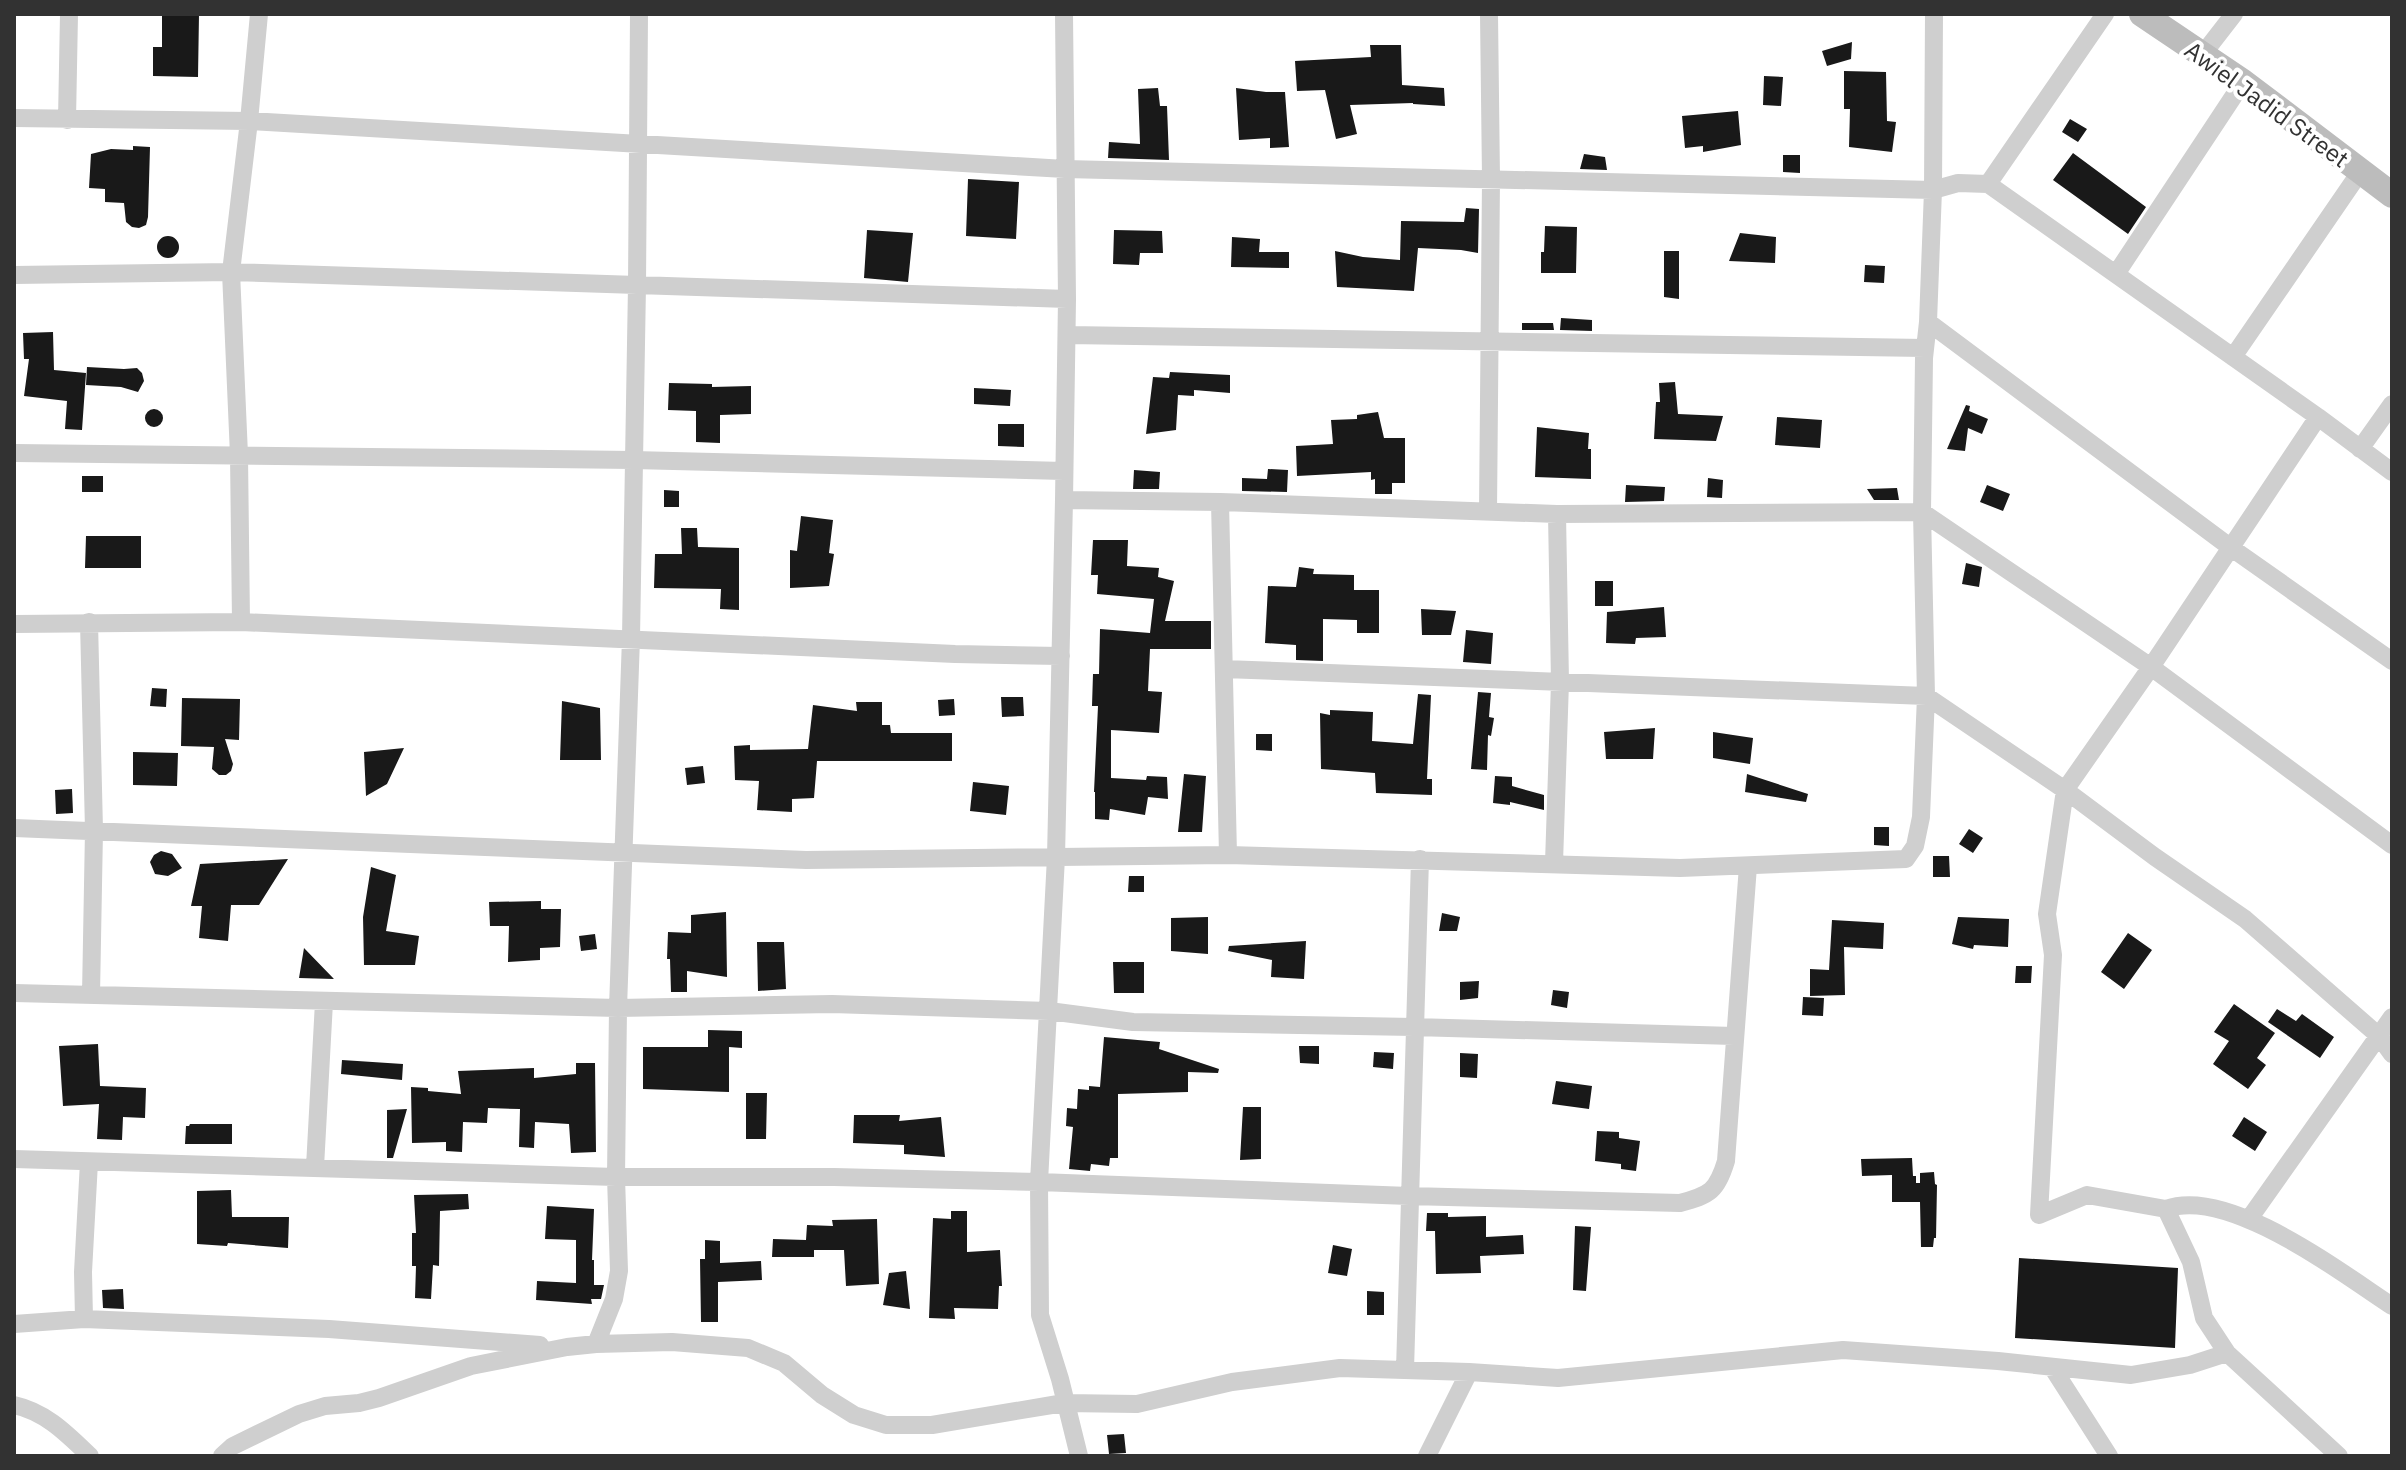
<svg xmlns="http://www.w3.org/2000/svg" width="2406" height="1470" viewBox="0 0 2406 1470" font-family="'IBM Plex Sans',sans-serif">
<rect width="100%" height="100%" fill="#fff"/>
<path fill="#191919" d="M 162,14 L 199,14 L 198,77 L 153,76 L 153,47 L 162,47 Z
M 1852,42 L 1851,59 L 1827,66 L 1822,51 Z
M 1370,45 L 1401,45 L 1402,85 L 1444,88 L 1445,106 L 1413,104 L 1413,103 L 1350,105 L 1357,134 L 1336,139 L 1325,90 L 1297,91 L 1295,61 L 1371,57 Z
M 1844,71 L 1886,72 L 1887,121 L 1896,122 L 1892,152 L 1849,147 L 1850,109 L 1844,109 Z
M 1764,76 L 1783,77 L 1781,106 L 1763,105 Z
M 1158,88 L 1160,106 L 1167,106 L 1169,160 L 1108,158 L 1109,142 L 1140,144 L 1138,89 Z
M 1236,88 L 1266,92 L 1285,92 L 1289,147 L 1270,148 L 1270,138 L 1239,140 Z
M 1738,111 L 1741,145 L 1703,152 L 1703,146 L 1685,148 L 1682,116 Z
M 2070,119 L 2087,129 L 2078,142 L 2062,132 Z
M 133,146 L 150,147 L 148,217 L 146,225 L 139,228 L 132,227 L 126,222 L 124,203 L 105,202 L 105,189 L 89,188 L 91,154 L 111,149 L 133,150 Z
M 2073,153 L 2146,207 L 2128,234 L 2053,180 Z
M 1584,154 L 1605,157 L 1607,170 L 1580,169 Z
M 1783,155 L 1800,155 L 1800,173 L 1783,172 Z
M 968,179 L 1019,182 L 1016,239 L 966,236 Z
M 1466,208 L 1479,209 L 1478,253 L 1461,250 L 1418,248 L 1414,291 L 1337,287 L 1335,251 L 1363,257 L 1400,260 L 1401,221 L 1464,222 Z
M 1545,226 L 1577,227 L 1576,273 L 1541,273 L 1541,252 L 1544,252 Z
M 867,230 L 913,233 L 908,282 L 864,278 Z
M 1114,230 L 1162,231 L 1163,253 L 1140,253 L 1139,265 L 1113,264 Z
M 1740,233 L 1776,237 L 1775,263 L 1729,261 Z
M157 247a11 11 0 1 1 22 0a11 11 0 1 1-22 0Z
M 1232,237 L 1260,239 L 1259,252 L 1289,252 L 1289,268 L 1231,267 Z
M 1664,251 L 1679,251 L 1679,299 L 1664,297 Z
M 1865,265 L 1885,266 L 1884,283 L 1864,282 Z
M 1561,318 L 1592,320 L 1592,331 L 1560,330 Z
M 1522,323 L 1553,323 L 1554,330 L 1522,330 Z
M 53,332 L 54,370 L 86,373 L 82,430 L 65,429 L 67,401 L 24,396 L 29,359 L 24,359 L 23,333 Z
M 87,367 L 124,369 L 137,368 L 142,373 L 144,381 L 138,392 L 121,387 L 86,385 Z
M 1170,372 L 1230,375 L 1230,393 L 1194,390 L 1194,396 L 1178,395 L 1176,430 L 1146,434 L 1153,377 L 1169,378 Z
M 1675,382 L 1678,414 L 1723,416 L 1716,441 L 1654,439 L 1656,402 L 1660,402 L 1659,383 Z
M 669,383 L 712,384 L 712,387 L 751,386 L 751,414 L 720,415 L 720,443 L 696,442 L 696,411 L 668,410 Z
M 974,388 L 1011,390 L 1010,406 L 974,404 Z
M 1966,405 L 1970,406 L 1969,411 L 1988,419 L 1982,434 L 1968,428 L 1965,451 L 1947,449 Z
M145 418a9 9 0 1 1 18 0a9 9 0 1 1-18 0Z
M 1378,412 L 1384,438 L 1405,438 L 1405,483 L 1392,483 L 1392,494 L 1375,494 L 1375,479 L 1371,480 L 1371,472 L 1297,476 L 1296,446 L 1333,444 L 1331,420 L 1357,419 L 1357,415 Z
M 1777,417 L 1822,420 L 1820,448 L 1775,445 Z
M 998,424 L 1024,424 L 1024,447 L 998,446 Z
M 1537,427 L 1589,433 L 1588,449 L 1591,449 L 1591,479 L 1535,477 Z
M 1268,469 L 1288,470 L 1287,492 L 1242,491 L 1242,478 L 1267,479 Z
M 1134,470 L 1160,472 L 1159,489 L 1133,489 Z
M 82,476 L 103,476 L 103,492 L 82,492 Z
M 1708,478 L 1723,480 L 1722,498 L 1707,497 Z
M 1626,485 L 1665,487 L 1664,501 L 1625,502 Z
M 1987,485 L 2010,494 L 2003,511 L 1980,502 Z
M 1897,488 L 1899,500 L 1874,500 L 1867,489 Z
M 664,490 L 679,491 L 679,507 L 664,507 Z
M 801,516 L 833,520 L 829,553 L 834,554 L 829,586 L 790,588 L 790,550 L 797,551 Z
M 681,528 L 697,528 L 698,547 L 739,548 L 739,610 L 720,609 L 721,589 L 654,588 L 655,554 L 682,554 Z
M 86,536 L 141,536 L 141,568 L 85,568 Z
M 1093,540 L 1128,540 L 1127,566 L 1159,568 L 1158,577 L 1174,581 L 1165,621 L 1211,621 L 1211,649 L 1150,649 L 1148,691 L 1162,692 L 1159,733 L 1111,730 L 1111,778 L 1146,780 L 1147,776 L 1167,777 L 1168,799 L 1148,797 L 1145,815 L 1110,809 L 1109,820 L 1095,819 L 1095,792 L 1094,792 L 1098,706 L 1092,706 L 1093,674 L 1099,674 L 1100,629 L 1150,633 L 1154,599 L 1097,594 L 1098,575 L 1091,575 Z
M 1966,563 L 1982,567 L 1979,587 L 1962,584 Z
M 1299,567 L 1314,569 L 1313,574 L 1354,575 L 1354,590 L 1379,590 L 1379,633 L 1357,633 L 1357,620 L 1323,619 L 1323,661 L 1296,660 L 1296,645 L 1265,643 L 1268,586 L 1296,587 Z
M 1595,581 L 1613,581 L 1613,606 L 1595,606 Z
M 1664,607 L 1666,637 L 1636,638 L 1635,644 L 1606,643 L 1607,612 Z
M 1421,609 L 1456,611 L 1451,635 L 1422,635 Z
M 1466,630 L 1493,633 L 1491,664 L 1463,662 Z
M 152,688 L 167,689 L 166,707 L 150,706 Z
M 1478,692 L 1491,693 L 1489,717 L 1494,718 L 1491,736 L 1488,735 L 1487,770 L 1471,769 Z
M 1418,694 L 1431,695 L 1427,779 L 1432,779 L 1432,795 L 1376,793 L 1375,773 L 1321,769 L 1320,713 L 1330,715 L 1330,710 L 1373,712 L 1372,741 L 1413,744 Z
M 1001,697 L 1023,697 L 1024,716 L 1002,717 Z
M 182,698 L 240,699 L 239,740 L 225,739 L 233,764 L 231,771 L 226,775 L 219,775 L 212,769 L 214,747 L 181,746 Z
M 954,699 L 955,715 L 939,716 L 938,700 Z
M 562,701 L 600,708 L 601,760 L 560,760 Z
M 856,702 L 882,702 L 882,725 L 890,725 L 891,733 L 952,733 L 952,761 L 817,761 L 814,798 L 792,799 L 792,812 L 757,810 L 759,781 L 735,780 L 734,746 L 750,745 L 750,750 L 808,749 L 813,705 L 857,711 Z
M 1655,728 L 1653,759 L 1606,759 L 1604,732 Z
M 1713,732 L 1753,738 L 1750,764 L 1713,758 Z
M 1256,734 L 1272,734 L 1272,751 L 1256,750 Z
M 404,748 L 387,784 L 366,796 L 364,752 Z
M 133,752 L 178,753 L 177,786 L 133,785 Z
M 703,766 L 705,783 L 687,785 L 685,768 Z
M 1184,774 L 1206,776 L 1202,832 L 1178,832 Z
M 1747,774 L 1808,794 L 1806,802 L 1745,792 Z
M 1495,776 L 1512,777 L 1512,786 L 1544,795 L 1544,810 L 1510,802 L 1510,805 L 1493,803 Z
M 973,782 L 1009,786 L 1006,815 L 970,811 Z
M 72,789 L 73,813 L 56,814 L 55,790 Z
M 1874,827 L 1889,827 L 1889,846 L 1874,845 Z
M 1969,829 L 1983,838 L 1973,853 L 1959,844 Z
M 161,851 L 172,854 L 182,868 L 168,876 L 155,874 L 150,862 L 154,855 Z
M 1933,856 L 1949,856 L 1950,877 L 1933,877 Z
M 288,859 L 259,905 L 231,905 L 228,941 L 199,938 L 202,906 L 191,906 L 200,864 Z
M 371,867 L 396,875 L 386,931 L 419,936 L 415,965 L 364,965 L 363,917 Z
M 1129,876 L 1144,876 L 1144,892 L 1128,892 Z
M 541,901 L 541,909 L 561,909 L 560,947 L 540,948 L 540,960 L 508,962 L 509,926 L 490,926 L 489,902 Z
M 726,912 L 727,977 L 687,971 L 687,992 L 671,992 L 670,959 L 667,959 L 668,932 L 691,933 L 691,915 Z
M 1442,913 L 1460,917 L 1457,931 L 1439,931 Z
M 1208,917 L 1208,954 L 1171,951 L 1171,918 Z
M 1958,917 L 2009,919 L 2008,947 L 1974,945 L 1973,949 L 1952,944 Z
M 1832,920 L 1884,923 L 1883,949 L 1844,947 L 1845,995 L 1810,996 L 1810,969 L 1829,970 Z
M 2128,933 L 2152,950 L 2124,989 L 2101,972 Z
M 595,934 L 597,949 L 581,951 L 579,936 Z
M 1306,941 L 1304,979 L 1271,977 L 1272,960 L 1228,951 L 1229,946 Z
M 757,942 L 784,942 L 786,989 L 758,991 Z
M 304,948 L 334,979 L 299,978 Z
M 1113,962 L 1144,962 L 1144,993 L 1114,993 Z
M 2016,966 L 2032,966 L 2031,983 L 2015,983 Z
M 1479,981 L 1478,998 L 1460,1000 L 1460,982 Z
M 1553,990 L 1569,992 L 1567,1008 L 1551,1005 Z
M 1803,997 L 1824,998 L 1823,1016 L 1802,1015 Z
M 2234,1004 L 2275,1033 L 2257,1058 L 2266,1065 L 2248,1089 L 2213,1064 L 2229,1041 L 2214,1032 Z
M 2277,1009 L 2296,1021 L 2302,1014 L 2334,1037 L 2320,1058 L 2268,1022 Z
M 708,1030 L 742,1031 L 742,1048 L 729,1047 L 729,1092 L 643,1089 L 643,1047 L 708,1047 Z
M 1104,1037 L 1160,1042 L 1159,1049 L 1219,1069 L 1218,1073 L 1188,1072 L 1188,1092 L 1118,1094 L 1118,1158 L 1110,1158 L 1109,1166 L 1091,1164 L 1090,1171 L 1069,1169 L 1073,1127 L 1066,1126 L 1067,1108 L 1077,1109 L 1078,1089 L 1089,1090 L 1089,1086 L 1100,1087 Z
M 98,1044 L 100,1086 L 146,1088 L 145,1118 L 123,1117 L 122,1140 L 97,1139 L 99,1104 L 63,1106 L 59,1046 Z
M 1299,1046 L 1319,1046 L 1319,1064 L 1300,1063 Z
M 1374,1052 L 1394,1053 L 1393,1069 L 1373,1067 Z
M 1460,1053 L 1478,1054 L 1477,1078 L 1460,1077 Z
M 342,1060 L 403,1064 L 402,1080 L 341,1074 Z
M 576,1063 L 595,1063 L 596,1152 L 571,1153 L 569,1124 L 535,1122 L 534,1148 L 519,1147 L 520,1109 L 488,1108 L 487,1123 L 463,1122 L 462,1152 L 446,1151 L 446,1142 L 412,1143 L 411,1087 L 428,1088 L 428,1091 L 461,1094 L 458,1071 L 534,1068 L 534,1078 L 576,1074 Z
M 1556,1081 L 1592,1086 L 1589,1109 L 1552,1104 Z
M 746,1093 L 767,1093 L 766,1139 L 746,1139 Z
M 1243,1107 L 1261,1107 L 1261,1159 L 1240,1160 Z
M 407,1109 L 393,1158 L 387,1158 L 387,1110 Z
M 854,1115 L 900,1115 L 899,1121 L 941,1117 L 945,1157 L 904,1154 L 904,1145 L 853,1143 Z
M 2244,1117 L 2267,1132 L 2255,1151 L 2232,1136 Z
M 190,1124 L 232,1124 L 232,1144 L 185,1144 L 186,1126 L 189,1126 Z
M 1597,1131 L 1619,1132 L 1619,1138 L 1640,1141 L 1636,1171 L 1621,1169 L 1621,1164 L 1595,1161 Z
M 1912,1158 L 1913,1176 L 1916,1176 L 1916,1183 L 1920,1183 L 1920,1173 L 1934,1172 L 1935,1184 L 1937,1185 L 1936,1238 L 1934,1238 L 1933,1247 L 1921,1247 L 1920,1202 L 1892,1202 L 1892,1175 L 1862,1176 L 1861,1159 Z
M 231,1190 L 232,1217 L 289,1217 L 288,1248 L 228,1243 L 227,1246 L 197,1244 L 197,1191 Z
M 468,1194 L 469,1209 L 440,1211 L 439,1266 L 433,1265 L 431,1299 L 415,1298 L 416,1266 L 412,1266 L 412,1233 L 416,1233 L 414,1195 Z
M 547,1206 L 594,1209 L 592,1260 L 594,1260 L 594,1285 L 604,1285 L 601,1299 L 591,1299 L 592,1304 L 536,1300 L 537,1281 L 576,1283 L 576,1240 L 545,1239 Z
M 951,1211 L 967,1211 L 967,1252 L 1000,1250 L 1002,1286 L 999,1286 L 998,1309 L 954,1308 L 955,1319 L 929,1318 L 933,1218 L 951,1219 Z
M 1427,1213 L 1448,1213 L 1448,1217 L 1486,1216 L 1486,1237 L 1523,1235 L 1524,1254 L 1480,1256 L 1481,1273 L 1436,1274 L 1435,1231 L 1426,1231 Z
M 877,1219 L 879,1284 L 846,1286 L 844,1250 L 814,1250 L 814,1257 L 772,1257 L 773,1239 L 806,1240 L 807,1225 L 833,1226 L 832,1220 Z
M 1575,1226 L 1591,1227 L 1586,1291 L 1573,1290 Z
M 705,1240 L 720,1241 L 720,1263 L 761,1261 L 762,1280 L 718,1282 L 718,1322 L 701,1322 L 700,1259 L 705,1259 Z
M 1333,1245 L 1352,1249 L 1347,1276 L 1328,1273 Z
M 2019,1258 L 2178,1268 L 2175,1348 L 2015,1338 Z
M 906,1271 L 910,1309 L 883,1305 L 889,1273 Z
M 123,1289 L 124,1309 L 103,1308 L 102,1290 Z
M 1367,1291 L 1384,1292 L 1384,1315 L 1367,1315 Z
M 1124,1434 L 1126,1453 L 1109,1454 L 1107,1435 Z"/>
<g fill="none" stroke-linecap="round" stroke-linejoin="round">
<path stroke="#cfcfcf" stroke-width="18" d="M 639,14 L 637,285 L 1067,299
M 1064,14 L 1067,299 L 1064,500 L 1056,857 L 1039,1182 L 1040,1315 L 1060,1379 L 1079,1456
M 2203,54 L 2234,14
M 14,118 L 249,121 L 1065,169 L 1933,190 L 1958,183 L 1988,184 L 2318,417 L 2392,472
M 67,120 L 69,14
M 1988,184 L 2105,14
M 2116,274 L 2243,82
M 14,275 L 231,272 L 637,285 L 631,638 L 618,1008 L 616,1177 L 619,1271 L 614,1299 L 596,1344
M 1928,322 L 2230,547 L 2392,661
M 1067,335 L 1925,348
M 2233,357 L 2360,172
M 2318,417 L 2151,667 L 2065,790 L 2047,914 L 2053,955 L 2039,1215 L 2087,1195 L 2166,1209 L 2191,1262 L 2204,1318 L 2227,1353 L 2339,1456
M 2360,449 L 2392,404
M 14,453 L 633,460 L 1064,471
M 1064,500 L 1220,502 L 1557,514 L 1922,512 L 2151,667 L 2392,845
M 1220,502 L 1228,855
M 1488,511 L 1491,179 L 1489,14
M 89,622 L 94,830 L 91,995
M 241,622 L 239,455 L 231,272 L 249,121 L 259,14
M 14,624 L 241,622 L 955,654 L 1061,656
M 1224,669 L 1926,696 L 2065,790 L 2155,857 L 2245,919 L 2379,1036 L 2392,1054
M 14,828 L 806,860 L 1228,855 L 1680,868 L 1906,859 L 1915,846 L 1921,817 L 1926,696 L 1922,512 L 1924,358 L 1928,322 L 1933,190 L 1934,14
M 1554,863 L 1560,682 L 1557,514
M 14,993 L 618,1008 L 832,1004 L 1049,1011 L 1133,1022 L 1414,1027 L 1734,1036
M 14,1159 L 616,1177 L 834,1177 L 1039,1182 L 1409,1196 L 1680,1203 C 1710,1195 1717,1191 1726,1161 L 1748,866
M 315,1167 L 324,1002
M 2166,1209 C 2228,1186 2340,1272 2392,1306
M 2249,1219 L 2392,1017
M 84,1319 L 329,1329 L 540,1345
M 14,1324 L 84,1319 L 83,1272 L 89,1162
M 2052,1367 L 2109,1456
M 1405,1370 L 1420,859
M 14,1405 C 46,1412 67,1434 90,1456
M 222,1456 L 233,1446 L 299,1414 L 325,1406 L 359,1403 L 379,1398 L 471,1366 L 567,1347 L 596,1344 L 672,1342 L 748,1348 L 784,1363 L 822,1395 L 854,1415 L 886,1425 L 932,1425 L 1064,1403 L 1137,1404 L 1232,1382 L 1340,1368 L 1469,1372 L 1558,1378 L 1843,1350 L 1998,1361 L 2131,1375 L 2190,1365 L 2227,1353
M 1427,1456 L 1469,1372"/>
<path stroke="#bcbcbc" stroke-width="26" d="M 2142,14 L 2243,82 L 2392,195"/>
</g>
<g text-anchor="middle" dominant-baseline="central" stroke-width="8" stroke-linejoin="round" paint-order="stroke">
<g font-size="24" fill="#323232" stroke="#fff">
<text transform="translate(2267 104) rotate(36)">Awiel Jadid Street</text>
</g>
</g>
<rect width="2406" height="1470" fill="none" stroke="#323232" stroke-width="32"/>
</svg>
